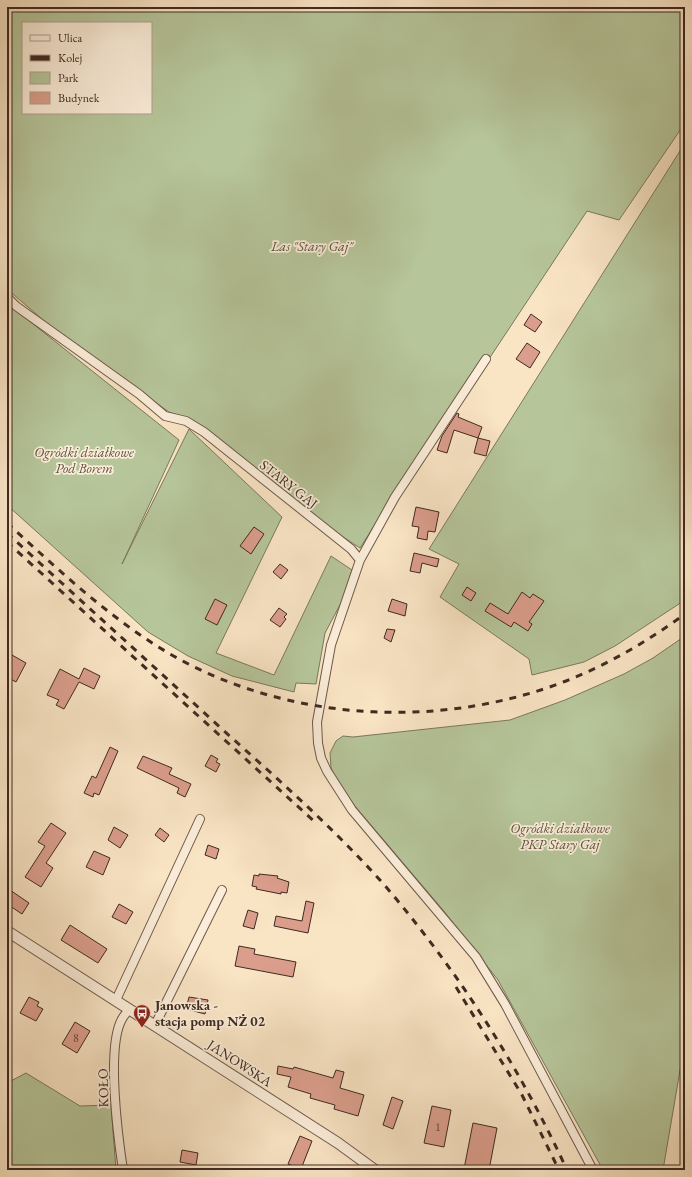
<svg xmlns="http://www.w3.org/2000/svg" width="692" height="1177" viewBox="0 0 692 1177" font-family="'EB Garamond',serif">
<rect width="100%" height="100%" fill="#f9e4c4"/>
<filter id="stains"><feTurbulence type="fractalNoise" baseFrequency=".005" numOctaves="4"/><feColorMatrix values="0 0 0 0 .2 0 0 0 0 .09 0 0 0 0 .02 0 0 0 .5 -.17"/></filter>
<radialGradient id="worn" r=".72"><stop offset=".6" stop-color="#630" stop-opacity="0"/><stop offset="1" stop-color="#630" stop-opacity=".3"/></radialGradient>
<path fill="#b6c59a" stroke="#7a785e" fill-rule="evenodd" d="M 7,7 L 685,7 L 685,123 L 619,220 L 587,211 L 469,389 L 402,482 L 360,548 L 331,529 L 183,417 L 169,412 L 56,331 L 7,289 ZM 23,23 L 151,23 L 151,113 L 23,113 Z
M 685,143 L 685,600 L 615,646 L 584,662 L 532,675 L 529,659 L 440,597 L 459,564 L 429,549 Z
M 8,304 L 179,440 L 122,564 L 189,429 L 282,517 L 216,653 L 274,675 L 331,556 L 352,570 L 341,603 L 325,633 L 316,684 L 296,683 L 294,692 L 232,676 L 188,656 L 148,632 L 7,505 Z
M 685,636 L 685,1041 L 663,1170 L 603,1170 L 498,980 L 443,910 L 354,805 L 336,779 L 331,768 L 330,753 L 336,741 L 343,736 L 353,737 L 510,720 L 565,700 L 624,674 L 653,658 Z
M 26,1073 L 80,1106 L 111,1105 L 116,1170 L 7,1170 L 7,1083 Z"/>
<path fill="#db9e8c" stroke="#3f2a22" d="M 531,314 L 542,322 L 535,332 L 524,325 Z
M 527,343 L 540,352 L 530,368 L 516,359 Z
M 457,413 L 459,414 L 458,417 L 482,427 L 478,438 L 490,441 L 486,456 L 474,453 L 478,438 L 454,430 L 447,453 L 437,450 L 442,436 Z
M 416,507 L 439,512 L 435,532 L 428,531 L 427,540 L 417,538 L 419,527 L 412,526 Z
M 254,527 L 264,534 L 251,554 L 240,546 Z
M 414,553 L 439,559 L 437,567 L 422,563 L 420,573 L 410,571 Z
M 280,564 L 288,570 L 281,579 L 273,572 Z
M 467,587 L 476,593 L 471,601 L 462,595 Z
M 522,592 L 530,598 L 533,594 L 544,601 L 529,622 L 532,624 L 528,631 L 514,622 L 511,627 L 485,611 L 490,603 L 508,614 Z
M 215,599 L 227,605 L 217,625 L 205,619 Z
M 392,599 L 407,604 L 405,616 L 388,611 Z
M 279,608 L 287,614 L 284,617 L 286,619 L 280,627 L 270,620 Z
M 387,629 L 395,630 L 391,642 L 384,638 Z
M 12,655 L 26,663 L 16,682 L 7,677 L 7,657 L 10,658 Z
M 84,668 L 100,676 L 94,689 L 79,682 L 64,709 L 56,705 L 59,700 L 47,695 L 60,669 L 79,679 Z
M 110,747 L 118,751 L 99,795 L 94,793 L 93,797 L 84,793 L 92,776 L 96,778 Z
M 211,755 L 218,759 L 216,762 L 220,764 L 216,772 L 205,766 Z
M 143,756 L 172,768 L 169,774 L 191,784 L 185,797 L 177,793 L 179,788 L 137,768 Z
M 51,823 L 66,833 L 46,863 L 53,868 L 41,887 L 25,877 L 45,846 L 38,842 Z
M 114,827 L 128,835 L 120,848 L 108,840 Z
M 160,828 L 169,835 L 164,842 L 155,835 Z
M 208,845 L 219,849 L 216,859 L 205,855 Z
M 94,851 L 110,858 L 103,875 L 86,867 Z
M 259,874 L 278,876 L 277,878 L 289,882 L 287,893 L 281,892 L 281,894 L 256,889 L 257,887 L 252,886 L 254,875 L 259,876 Z
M 7,888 L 29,903 L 22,914 L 7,904 Z
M 306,901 L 314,903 L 308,933 L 274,926 L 276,916 L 302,921 Z
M 119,904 L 133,912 L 126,924 L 112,917 Z
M 248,910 L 258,913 L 254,929 L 243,926 Z
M 70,925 L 107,949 L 98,963 L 61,940 Z
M 239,946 L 255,949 L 254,954 L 296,962 L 293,977 L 235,966 Z
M 29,997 L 39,1002 L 37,1006 L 43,1009 L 36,1021 L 20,1013 Z
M 189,997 L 208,1000 L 205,1014 L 186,1009 Z
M 75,1022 L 90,1031 L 77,1053 L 62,1044 Z
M 278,1066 L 293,1069 L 294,1067 L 333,1078 L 336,1070 L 344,1072 L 340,1088 L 364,1095 L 358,1116 L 334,1109 L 335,1105 L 310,1098 L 311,1094 L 288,1087 L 291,1077 L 277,1074 Z
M 392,1097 L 403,1101 L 393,1129 L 383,1125 Z
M 432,1106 L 451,1110 L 444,1147 L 424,1143 Z
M 473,1123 L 497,1128 L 489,1170 L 464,1169 Z
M 300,1136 L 312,1141 L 301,1169 L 288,1164 Z
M 182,1150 L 198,1153 L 196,1165 L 180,1162 Z"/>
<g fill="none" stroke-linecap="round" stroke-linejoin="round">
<g stroke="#6e584a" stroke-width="10">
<path id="minor" d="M 7,297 L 16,306 L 139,394 L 165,416 L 186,421 L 204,432 L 351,549 L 360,560
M 486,359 L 395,497 L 360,560 L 331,645 L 317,722 L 318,743 L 321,758 L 327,771 L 352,810 L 476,957 L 505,1004 L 593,1170
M 116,1000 L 200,819
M 155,1025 L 222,890
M 123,1170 C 118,1137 106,1047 122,1019 C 124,1015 127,1012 130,1009"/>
</g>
<g stroke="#6e584a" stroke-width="12">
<path id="tertiary" d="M 7,931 L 338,1143 L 375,1170"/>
</g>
<use href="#minor" stroke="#fbedd9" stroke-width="8"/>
<use href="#tertiary" stroke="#fbedd9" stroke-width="10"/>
<path stroke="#3f2a22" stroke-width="3" stroke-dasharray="7 7" stroke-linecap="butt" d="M 7,523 C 59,570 109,618 170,654 C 288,722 440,730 566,681 C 609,664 648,641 685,614
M 7,533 C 79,599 151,664 223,730 C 280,781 337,831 387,888 C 460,974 520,1068 567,1170
M 7,542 L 316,823
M 456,987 L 522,1095 L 559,1170"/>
</g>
<defs>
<g id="bus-pin" transform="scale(0.9)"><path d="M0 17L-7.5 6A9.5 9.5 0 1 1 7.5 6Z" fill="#8f2418" stroke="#fbedd9"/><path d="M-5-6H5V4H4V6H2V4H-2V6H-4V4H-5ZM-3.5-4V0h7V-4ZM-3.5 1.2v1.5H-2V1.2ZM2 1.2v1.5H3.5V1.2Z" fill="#fff"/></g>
</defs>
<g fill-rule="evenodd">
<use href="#bus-pin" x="142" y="1013"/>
</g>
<g text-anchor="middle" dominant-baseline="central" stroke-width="3.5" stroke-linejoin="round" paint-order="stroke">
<g font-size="12" fill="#66473c">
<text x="76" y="1038">8</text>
<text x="438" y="1127">1</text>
</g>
<g font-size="14" font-style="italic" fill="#5d5140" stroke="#fbedd9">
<text x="312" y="246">Las "Stary Gaj"</text>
<text x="84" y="452">Ogródki działkowe<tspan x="84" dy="16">Pod Borem</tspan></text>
<text x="560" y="828">Ogródki działkowe<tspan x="560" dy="16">PKP Stary Gaj</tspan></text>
</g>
<g font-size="14" fill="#3f2a22" stroke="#fbedd9">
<text transform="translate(289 484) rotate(38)">STARY GAJ</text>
<text transform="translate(240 1063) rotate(33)">JANOWSKA</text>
<text transform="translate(103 1088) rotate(-91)">KOŁO</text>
</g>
<g font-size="14" font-weight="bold" fill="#3f2a22" stroke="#fbedd9" text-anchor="start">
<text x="155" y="1005">Janowska -<tspan x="155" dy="16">stacja pomp NŻ 02</tspan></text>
</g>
</g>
<rect width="692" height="1177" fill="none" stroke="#f9e4c4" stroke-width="24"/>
<rect x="8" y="8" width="676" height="1161" fill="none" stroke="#3f2a22" stroke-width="2"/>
<rect x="12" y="12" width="668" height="1153" fill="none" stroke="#3f2a22"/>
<rect x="22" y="22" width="130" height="92" fill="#fbedd9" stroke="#b09f90"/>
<rect x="30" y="35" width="20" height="6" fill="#fbedd9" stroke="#b09f90"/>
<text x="58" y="42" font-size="12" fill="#3f2a22">Ulica</text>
<rect x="30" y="55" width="20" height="6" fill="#3f2a22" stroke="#b09f90"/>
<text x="58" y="62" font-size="12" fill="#3f2a22">Kolej</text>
<rect x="30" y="72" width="20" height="12" fill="#b6c59a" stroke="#b09f90"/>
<text x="58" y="82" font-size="12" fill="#3f2a22">Park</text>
<rect x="30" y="92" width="20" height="12" fill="#db9e8c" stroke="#b09f90"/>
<text x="58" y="102" font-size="12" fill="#3f2a22">Budynek</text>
<rect width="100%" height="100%" filter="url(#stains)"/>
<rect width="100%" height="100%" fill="url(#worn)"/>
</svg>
